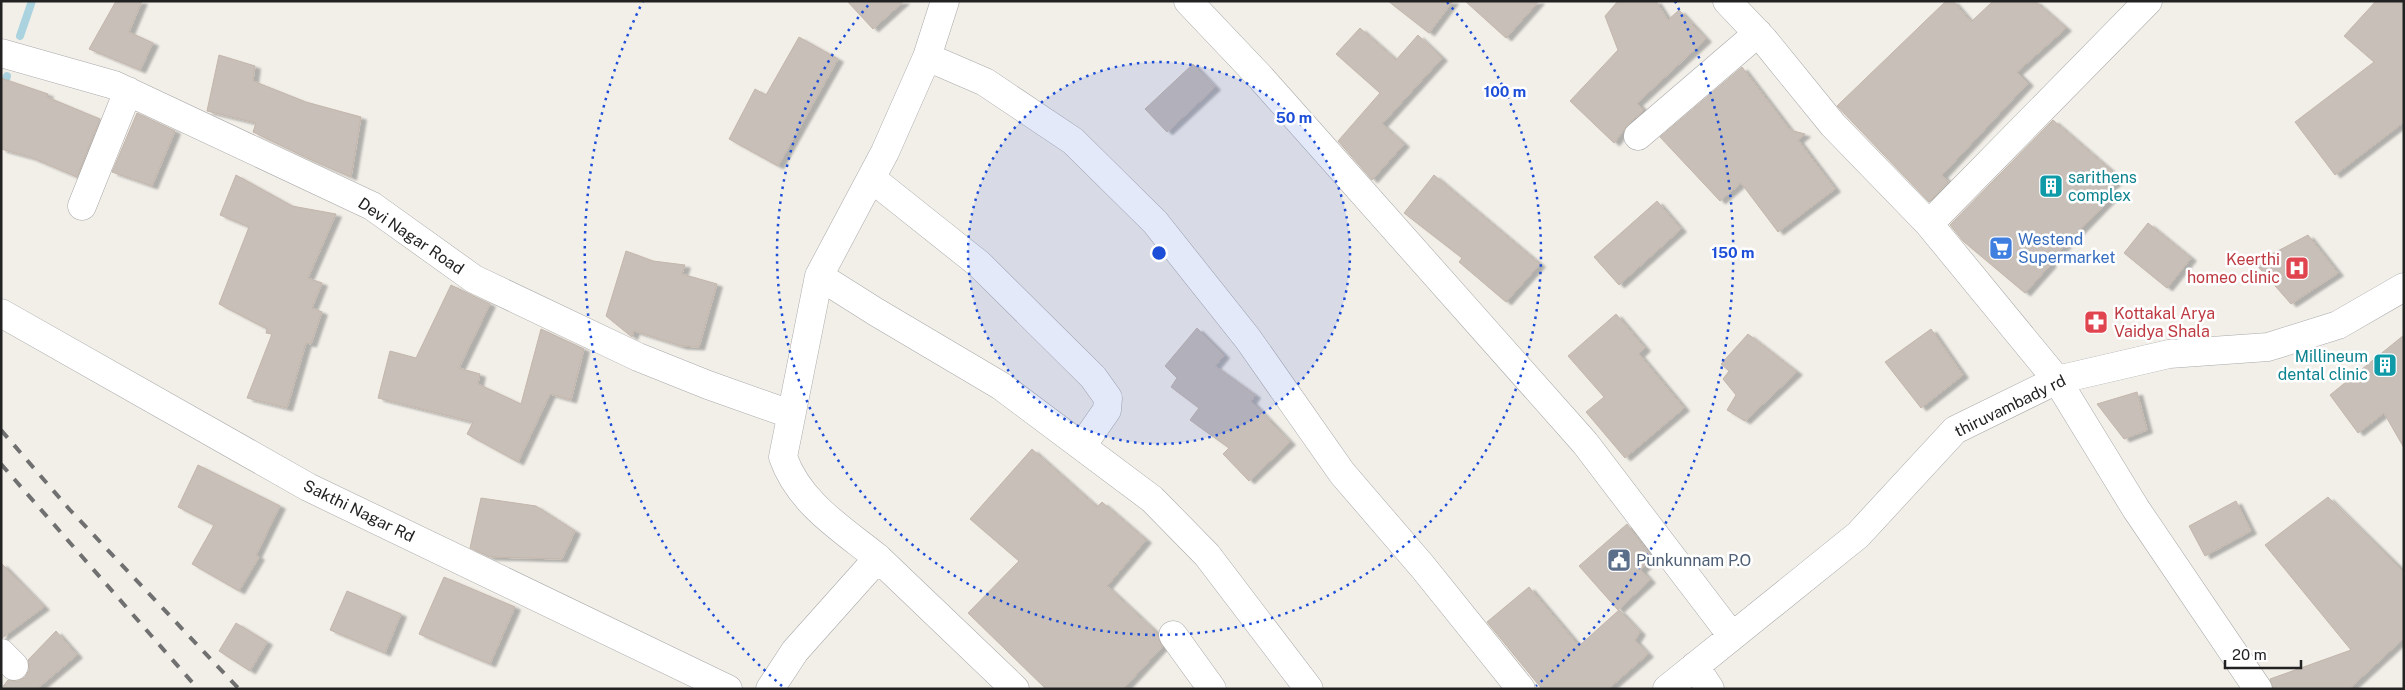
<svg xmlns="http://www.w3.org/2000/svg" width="2405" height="690" viewBox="0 0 2405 690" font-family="'Public Sans',sans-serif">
<defs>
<filter id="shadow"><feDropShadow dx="5.5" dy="3" stdDeviation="1" flood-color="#0004"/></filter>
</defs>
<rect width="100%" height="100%" fill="#f2efe9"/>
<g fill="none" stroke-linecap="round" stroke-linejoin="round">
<path stroke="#aad3df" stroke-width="8" d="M 20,36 L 32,1
M 3,89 L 7,76"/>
</g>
<path fill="#c7bfb8" stroke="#c4b6ab" filter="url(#shadow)" d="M 116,1 L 142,1 L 129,32 L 153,43 L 140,70 L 89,49 Z
M 847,1 L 904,1 L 873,29 Z
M 1388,1 L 1453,1 L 1429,33 Z
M 1465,1 L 1539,1 L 1506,38 Z
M 1618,1 L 1656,1 L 1668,20 L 1679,10 L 1706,39 L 1637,103 L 1644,110 L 1628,124 L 1614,143 L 1570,101 L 1618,50 L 1605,16 Z
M 1946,1 L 1953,1 L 1971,22 L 1993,1 L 2035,1 L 2066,28 L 2017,72 L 2028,83 L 1942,175 L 1948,182 L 1929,202 L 1837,106 Z
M 2376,1 L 2404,1 L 2404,122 L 2335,175 L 2295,122 L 2374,62 L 2344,36 Z
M 1360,28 L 1396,60 L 1418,35 L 1442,58 L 1382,124 L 1404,144 L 1372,180 L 1338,141 L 1380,93 L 1336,54 Z
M 799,37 L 838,59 L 778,166 L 729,139 L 755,89 L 766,95 Z
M 219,55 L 255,66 L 253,81 L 306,102 L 361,117 L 351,177 L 309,159 L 253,132 L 256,123 L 207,111 Z
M 1193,64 L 1215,87 L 1167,132 L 1145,109 Z
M 1742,67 L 1790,130 L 1805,134 L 1798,140 L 1835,189 L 1778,232 L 1741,183 L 1720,201 L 1660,137 Z
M 1,78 L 48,94 L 47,97 L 100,119 L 77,177 L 30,157 L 1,149 Z
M 137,113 L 175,131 L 152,186 L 112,172 Z
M 2053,120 L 2120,178 L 2104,193 L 2111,198 L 2049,262 L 2051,264 L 2025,293 L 1963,241 L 1950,225 Z
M 236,175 L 292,206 L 336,214 L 308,278 L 322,283 L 312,308 L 322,312 L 311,344 L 306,343 L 287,408 L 247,398 L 272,334 L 266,333 L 267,329 L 219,304 L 249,227 L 220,215 Z
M 1434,175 L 1540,264 L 1506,302 L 1459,262 L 1462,258 L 1404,213 Z
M 1657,201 L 1681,229 L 1619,285 L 1594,257 Z
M 2148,223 L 2191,258 L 2167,288 L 2124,253 Z
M 2308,235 L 2338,273 L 2291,304 L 2255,263 Z
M 626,251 L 653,261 L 685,265 L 682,274 L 717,284 L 699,347 L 681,346 L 634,331 L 632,337 L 606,316 Z
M 451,285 L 490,304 L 459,368 L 480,374 L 478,384 L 521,404 L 541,329 L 584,349 L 571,400 L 550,394 L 518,462 L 467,434 L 473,422 L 378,398 L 390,351 L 416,358 Z
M 1616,314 L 1645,348 L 1639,354 L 1684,408 L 1625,458 L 1586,412 L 1604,397 L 1568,356 Z
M 1197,328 L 1224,355 L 1215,366 L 1255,395 L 1251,401 L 1290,442 L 1249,481 L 1223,454 L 1229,448 L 1190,420 L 1199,408 L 1171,387 L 1177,378 L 1165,366 Z
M 1931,329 L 1963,375 L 1921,408 L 1885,362 Z
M 1748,334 L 1797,372 L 1745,421 L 1727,410 L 1736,395 L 1723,379 L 1729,371 L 1721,364 Z
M 2404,335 L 2404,448 L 2384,413 L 2358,433 L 2330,395 Z
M 2137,392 L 2147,430 L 2124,439 L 2097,404 Z
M 1032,449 L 1097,507 L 1102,502 L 1146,540 L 1107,586 L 1158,634 L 1162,647 L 1123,689 L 1046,689 L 968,613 L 1019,561 L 970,519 Z
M 198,465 L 280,506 L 256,555 L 259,557 L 239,591 L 192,564 L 214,525 L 178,507 Z
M 2328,497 L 2404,572 L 2404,638 L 2349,689 L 2273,689 L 2270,679 L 2351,650 L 2265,545 Z
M 481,498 L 536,506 L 575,531 L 562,559 L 490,557 L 470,548 Z
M 2236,501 L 2251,531 L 2205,556 L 2189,526 Z
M 1627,524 L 1653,558 L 1641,570 L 1650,580 L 1618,610 L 1579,566 Z
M 1,563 L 44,607 L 2,638 L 1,638 Z
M 444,577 L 515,607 L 490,664 L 419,634 Z
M 1529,587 L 1579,646 L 1619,610 L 1640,632 L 1635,640 L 1648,654 L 1608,689 L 1542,689 L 1487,622 Z
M 347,591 L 401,614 L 385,653 L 330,630 Z
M 236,623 L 267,642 L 250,671 L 219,651 Z
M 56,631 L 77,655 L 37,689 L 1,689 L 8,680 L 18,681 L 25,677 L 29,670 L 28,660 Z"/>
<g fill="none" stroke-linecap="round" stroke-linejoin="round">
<g stroke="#a9a9a9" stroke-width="29">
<path id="minor" d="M 1188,1 L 1261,78 L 1585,443 L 1732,636
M 1727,1 L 1764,40 L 1833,125 L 1929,224 L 2057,380 L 2136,509 L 2258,689
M 1,53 L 114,85 L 372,206 L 474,279 L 638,357 L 708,385 L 790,414
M 927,57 L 985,82 L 1073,141 L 1155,222 L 1248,339 L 1342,473 L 1422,566 L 1521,689
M 1638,136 L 1758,33
M 871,178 L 979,264 L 1093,377 L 1108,398 L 1107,410 L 1082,446
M 82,206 L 128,91
M 1929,224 L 2148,1
M 819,276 L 876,312 L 1001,386 L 1152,499 L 1207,555 L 1309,689
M 1,313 L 308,487 L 728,689
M 878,558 L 1015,689
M 1173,635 L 1212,689
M 1,653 L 14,666
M 1695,666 L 1710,689
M 770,689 L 795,651 L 878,558 C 842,529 799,503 783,457 L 819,276 L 885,152 L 927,57 L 945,1
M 1667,689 L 1858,535 L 1955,430 L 2057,380 L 2169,354 L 2268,347 L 2338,325 L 2404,287"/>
</g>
<use href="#minor" stroke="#fff" stroke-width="28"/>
<path stroke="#707070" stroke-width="4" stroke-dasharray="10 10" stroke-linecap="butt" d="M 1,430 L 70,510 L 239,689
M 1,464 L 198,689"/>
</g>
<circle cx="1159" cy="253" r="191" fill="#1d4ed8" fill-opacity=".12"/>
<g fill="none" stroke="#1d4ed8" stroke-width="2.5" stroke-dasharray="2.5 5">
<circle cx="1159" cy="253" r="191"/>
<path d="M1447 2A382 382 0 1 1 871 2"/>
<path d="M782 686A574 574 0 0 1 643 1M1675 1A574 574 0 0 1 1536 686"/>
</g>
<defs>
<g id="building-square" transform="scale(1.25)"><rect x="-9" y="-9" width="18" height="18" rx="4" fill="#0f9aa8" stroke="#fff"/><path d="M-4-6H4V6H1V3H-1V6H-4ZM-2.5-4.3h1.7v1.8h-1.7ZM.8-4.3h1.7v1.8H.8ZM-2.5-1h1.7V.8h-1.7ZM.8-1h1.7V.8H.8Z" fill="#fff"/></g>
<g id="supermarket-square" transform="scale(1.25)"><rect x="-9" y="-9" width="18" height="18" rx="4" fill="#3f7fe0" stroke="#fff"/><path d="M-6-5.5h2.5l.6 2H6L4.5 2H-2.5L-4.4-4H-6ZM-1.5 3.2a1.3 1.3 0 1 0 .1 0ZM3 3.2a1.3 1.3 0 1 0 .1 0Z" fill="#fff"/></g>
<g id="hospital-square" transform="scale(1.25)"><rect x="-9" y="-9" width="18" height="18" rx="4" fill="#e0444e" stroke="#fff"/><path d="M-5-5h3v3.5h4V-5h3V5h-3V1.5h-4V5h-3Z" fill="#fff"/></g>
<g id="pharmacy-square" transform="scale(1.25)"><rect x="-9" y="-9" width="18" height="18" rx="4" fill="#e0444e" stroke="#fff"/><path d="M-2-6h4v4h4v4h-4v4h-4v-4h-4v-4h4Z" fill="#fff"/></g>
<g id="civic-square" transform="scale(1.25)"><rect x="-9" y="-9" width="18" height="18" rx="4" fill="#5c6f8a" stroke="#fff"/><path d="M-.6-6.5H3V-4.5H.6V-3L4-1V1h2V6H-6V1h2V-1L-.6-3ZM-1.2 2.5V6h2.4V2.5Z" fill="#fff"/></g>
</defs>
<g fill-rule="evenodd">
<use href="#building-square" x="2051" y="186"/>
<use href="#supermarket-square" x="2001" y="248"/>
<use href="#hospital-square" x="2297" y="268"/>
<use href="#pharmacy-square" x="2096" y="322"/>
<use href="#building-square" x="2385" y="365"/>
<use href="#civic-square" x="1619" y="560"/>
</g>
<g text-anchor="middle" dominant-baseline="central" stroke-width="5" stroke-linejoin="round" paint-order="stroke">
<g font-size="16" fill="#0d838f" stroke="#fff" text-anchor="start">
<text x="2068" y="177">sarithens<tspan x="2068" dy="18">complex</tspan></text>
<text x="2368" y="356" text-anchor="end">Millineum<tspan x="2368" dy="18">dental clinic</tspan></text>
</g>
<g font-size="16" fill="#222" stroke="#fff">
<text transform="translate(411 236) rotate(34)">Devi Nagar Road</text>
<text transform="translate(2010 406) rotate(-26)">thiruvambady rd</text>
<text transform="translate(359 511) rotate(26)">Sakthi Nagar Rd</text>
</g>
<g font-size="16" fill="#366cbe" stroke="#fff" text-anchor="start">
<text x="2018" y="239">Westend<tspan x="2018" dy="18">Supermarket</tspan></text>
</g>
<g font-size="16" fill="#be3a42" stroke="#fff" text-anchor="end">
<text x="2280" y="259">Keerthi<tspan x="2280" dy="18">homeo clinic</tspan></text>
<text x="2114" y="313" text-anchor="start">Kottakal Arya<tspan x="2114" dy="18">Vaidya Shala</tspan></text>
</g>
<g font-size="16" fill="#4e5e75" stroke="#fff" text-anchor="start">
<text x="1636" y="560">Punkunnam P.O</text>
</g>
</g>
<circle cx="1159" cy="253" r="8" fill="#1d4ed8" stroke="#fff" stroke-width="2.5"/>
<g font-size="15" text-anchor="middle" font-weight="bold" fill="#1d4ed8" stroke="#fff" stroke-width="5" stroke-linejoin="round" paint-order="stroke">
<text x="1505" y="97">100 m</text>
<text x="1294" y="123">50 m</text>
<text x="1733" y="258">150 m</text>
</g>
<rect width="2405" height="690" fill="none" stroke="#222222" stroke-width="5"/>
<path d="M2225 660v8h76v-8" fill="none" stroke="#222222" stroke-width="2.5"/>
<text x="2232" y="660" font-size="15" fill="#222222" stroke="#ffffff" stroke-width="4" paint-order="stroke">20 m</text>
</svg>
